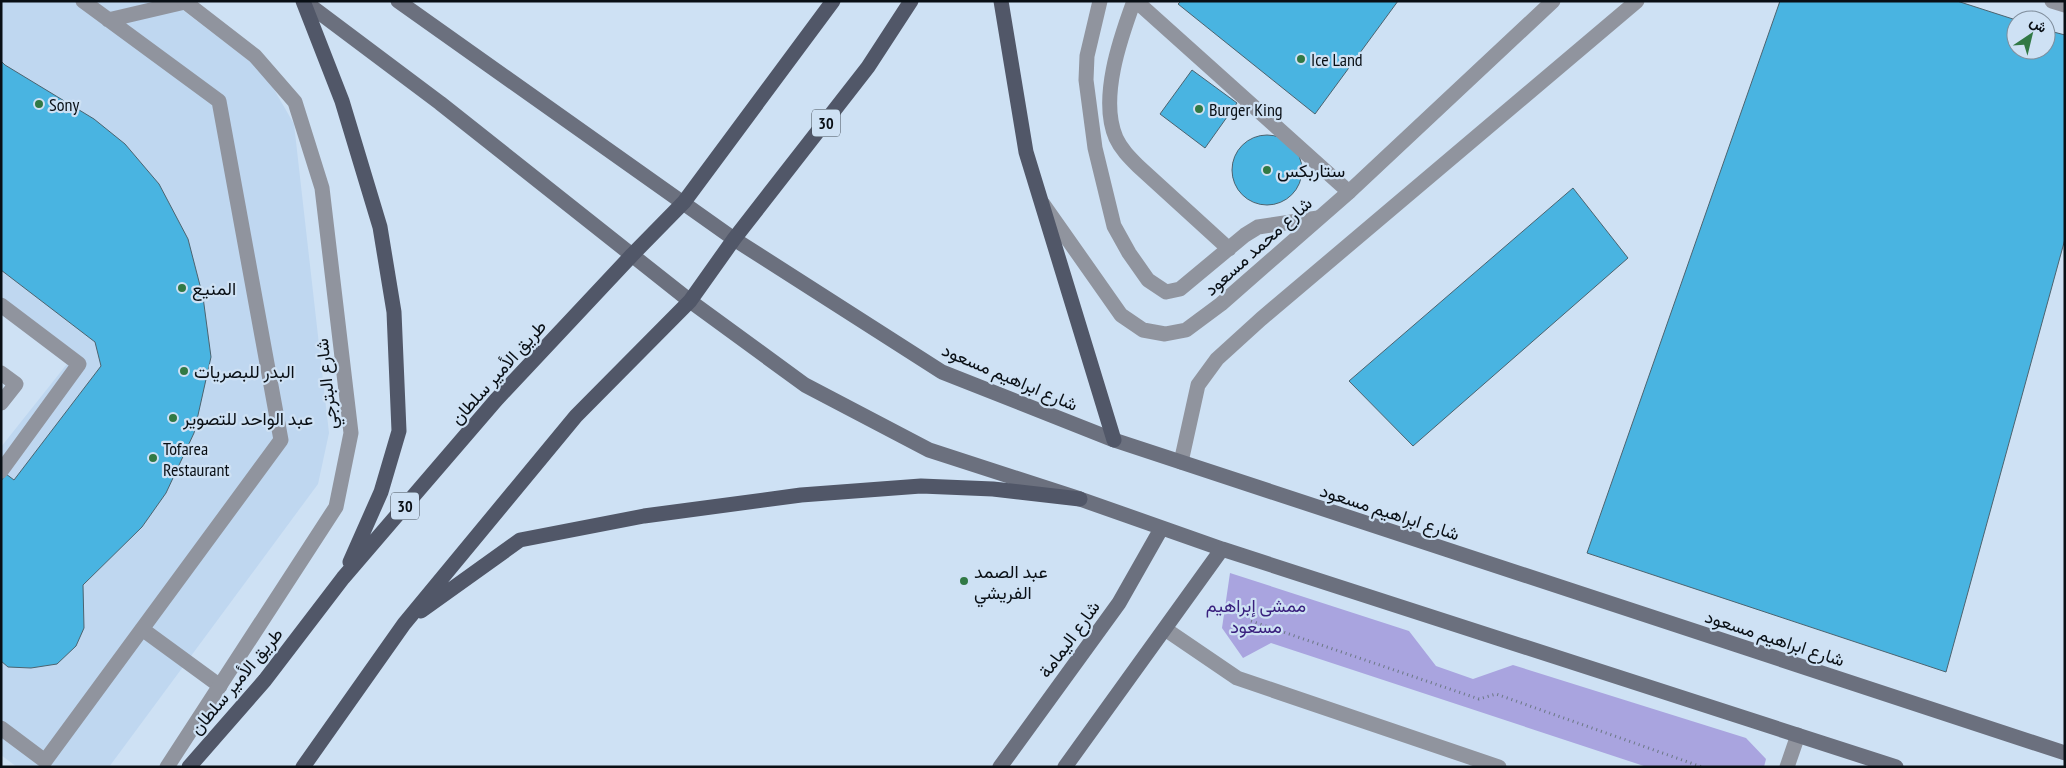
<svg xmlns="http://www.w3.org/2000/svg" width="2066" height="768" viewBox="0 0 2066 768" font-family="'PT Sans Narrow',Vazirmatn,sans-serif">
<rect width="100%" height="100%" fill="#cee1f4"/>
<path fill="#bfd7f0" d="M 1,1 L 171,1 L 264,72 L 294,124 L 329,433 L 318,484 L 109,767 L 17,767 L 1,755 L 1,447 L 67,364 L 1,314 Z"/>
<path fill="#a9a4df" d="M 1230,573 L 1409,631 L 1436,666 L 1473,679 L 1513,665 L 1746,738 L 1766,759 L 1764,767 L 1647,767 L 1271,643 L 1243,658 L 1222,628 Z"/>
<path fill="#49b4e1" stroke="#4c636f" d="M 1181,1 L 1398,1 L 1315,114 L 1178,4 Z
M 1780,1 L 1957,1 L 2016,20 L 2016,50 L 2046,50 L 2046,30 L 2065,35 L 2065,239 L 1946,672 L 1587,553 Z
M 1,61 L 5,65 L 94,119 L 125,144 L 159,184 L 188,239 L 203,297 L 211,357 L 194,433 L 166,493 L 142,527 L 83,585 L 84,628 L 76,646 L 57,664 L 31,668 L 8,667 L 1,661 L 1,481 L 6,474 L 14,480 L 101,366 L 95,342 L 1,270 Z
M 1192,70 L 1237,103 L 1205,148 L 1160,114 Z
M1232 170a35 35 0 1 1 70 0a35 35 0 1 1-70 0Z
M 1573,188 L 1628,258 L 1413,446 L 1349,381 Z"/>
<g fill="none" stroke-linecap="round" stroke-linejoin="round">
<path stroke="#6b7784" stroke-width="3" stroke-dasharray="1 4" stroke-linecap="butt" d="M 1251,621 L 1479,699 L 1496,694 L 1702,767"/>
<path stroke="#90949e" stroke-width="15" d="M 1100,1 L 1087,56 L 1086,80 L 1095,148 L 1114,226 L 1129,253 L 1148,280 L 1166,292 L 1180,289 L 1245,235 L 1258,227 L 1318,218
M 1134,1 C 1120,39 1099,99 1116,138 C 1121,149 1129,157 1138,166 L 1229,249
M 1136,1 L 1349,192
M 108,20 L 185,2
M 1,305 L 79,364 L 1,471
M 142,629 L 220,686
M 1165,629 L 1237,678 L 1499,767
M 1,728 L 45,761 L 281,440 L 219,101 L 83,1
M 1787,767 L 1798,735"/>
<path stroke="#90949e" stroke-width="15" d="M 2052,1 L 2065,5
M 1043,204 L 1121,315 L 1143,330 L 1165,334 L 1186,330 L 1221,304 L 1349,192 L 1553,1
M 1,373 L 16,384 L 1,403
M 1181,462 L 1198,385 L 1217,359 L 1261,319 L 1637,1
M 167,767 L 336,507 L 351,433 L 322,188 L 295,102 L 255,56 L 184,1"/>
<path stroke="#6b707e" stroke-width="15" d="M 304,1 L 440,103 L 690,301 L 805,385 L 929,450 L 1080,499 L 1222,549 L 1896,767
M 398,1 L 734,239 L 942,372 L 1114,440 L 2065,753
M 1000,767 L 1119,603 L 1161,529
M 1065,767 L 1222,549"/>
<path stroke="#515768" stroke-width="15" d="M 303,1 L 342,101 L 380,227 L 394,312 L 399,431 L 381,492 L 350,562
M 1001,1 L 1026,152 L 1114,440
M 421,611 L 520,540 L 644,516 L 801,495 L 921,486 L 993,489 L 1080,499
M 189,767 L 265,680 L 343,578 L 496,400 L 632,255 L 684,202 L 833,1
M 303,767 L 404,624 L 576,416 L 690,301 L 734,239 L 868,67 L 911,1"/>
</g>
<g fill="#317945" stroke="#cee1f4" stroke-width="2">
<circle cx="1301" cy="59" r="5"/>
<circle cx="39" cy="104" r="5"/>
<circle cx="1199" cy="109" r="5"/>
<circle cx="1267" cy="170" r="5"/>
<circle cx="182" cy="288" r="5"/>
<circle cx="184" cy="371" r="5"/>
<circle cx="173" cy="418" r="5"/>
<circle cx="153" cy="458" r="5"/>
<circle cx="964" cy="581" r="5"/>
</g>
<g text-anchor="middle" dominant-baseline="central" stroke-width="4.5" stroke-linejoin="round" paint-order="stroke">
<g fill="#cee1f4" stroke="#444e58" stroke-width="1">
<rect x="812" y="109.5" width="28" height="27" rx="4"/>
<rect x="391" y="492.5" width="28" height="27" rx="4"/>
</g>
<g font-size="16" font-weight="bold" fill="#090f15">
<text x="826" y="123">30</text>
<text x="405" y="506">30</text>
</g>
<g font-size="18" fill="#090f15" stroke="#cee1f4" text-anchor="start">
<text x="1311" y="59">Ice Land</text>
<text x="49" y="104">Sony</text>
<text x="1209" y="109">Burger King</text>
<text x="1277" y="170">ستاربكس</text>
<text x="192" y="288">المنيع</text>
<text x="194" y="371">البدر للبصريات</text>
<text x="183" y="418">عبد الواحد للتصوير</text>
<text x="163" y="448">Tofarea<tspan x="163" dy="21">Restaurant</tspan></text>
<text x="974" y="571">عبد الصمد<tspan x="974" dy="21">الفريشي</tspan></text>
</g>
<g font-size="18" fill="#090f15" stroke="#cee1f4">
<text transform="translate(1258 246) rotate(-42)">شارع محمد مسعود</text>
<text transform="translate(498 372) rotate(-48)">طريق الأمير سلطان</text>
<text transform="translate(1010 377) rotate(23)">شارع ابراهيم مسعود</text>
<text transform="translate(326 384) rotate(-96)">شارع البترجي</text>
<text transform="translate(1390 512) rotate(18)">شارع ابراهيم مسعود</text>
<text transform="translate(1775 638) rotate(18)">شارع ابراهيم مسعود</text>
<text transform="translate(1069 639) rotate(-54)">شارع اليمامة</text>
<text transform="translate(236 681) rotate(-50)">طريق الأمير سلطان</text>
</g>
<g font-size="18" fill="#3a217e" stroke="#cee1f4">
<text x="1256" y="605">ممشى إبراهيم<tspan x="1256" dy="21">مسعود</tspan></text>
</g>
</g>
<rect width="2066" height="768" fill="none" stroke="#090f15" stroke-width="5"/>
<g transform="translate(2031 35) rotate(35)"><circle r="24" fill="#cee1f4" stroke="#7f8d9b"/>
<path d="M0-4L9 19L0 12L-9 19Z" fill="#317945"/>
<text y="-8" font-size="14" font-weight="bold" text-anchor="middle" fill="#090f15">ش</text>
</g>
</svg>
